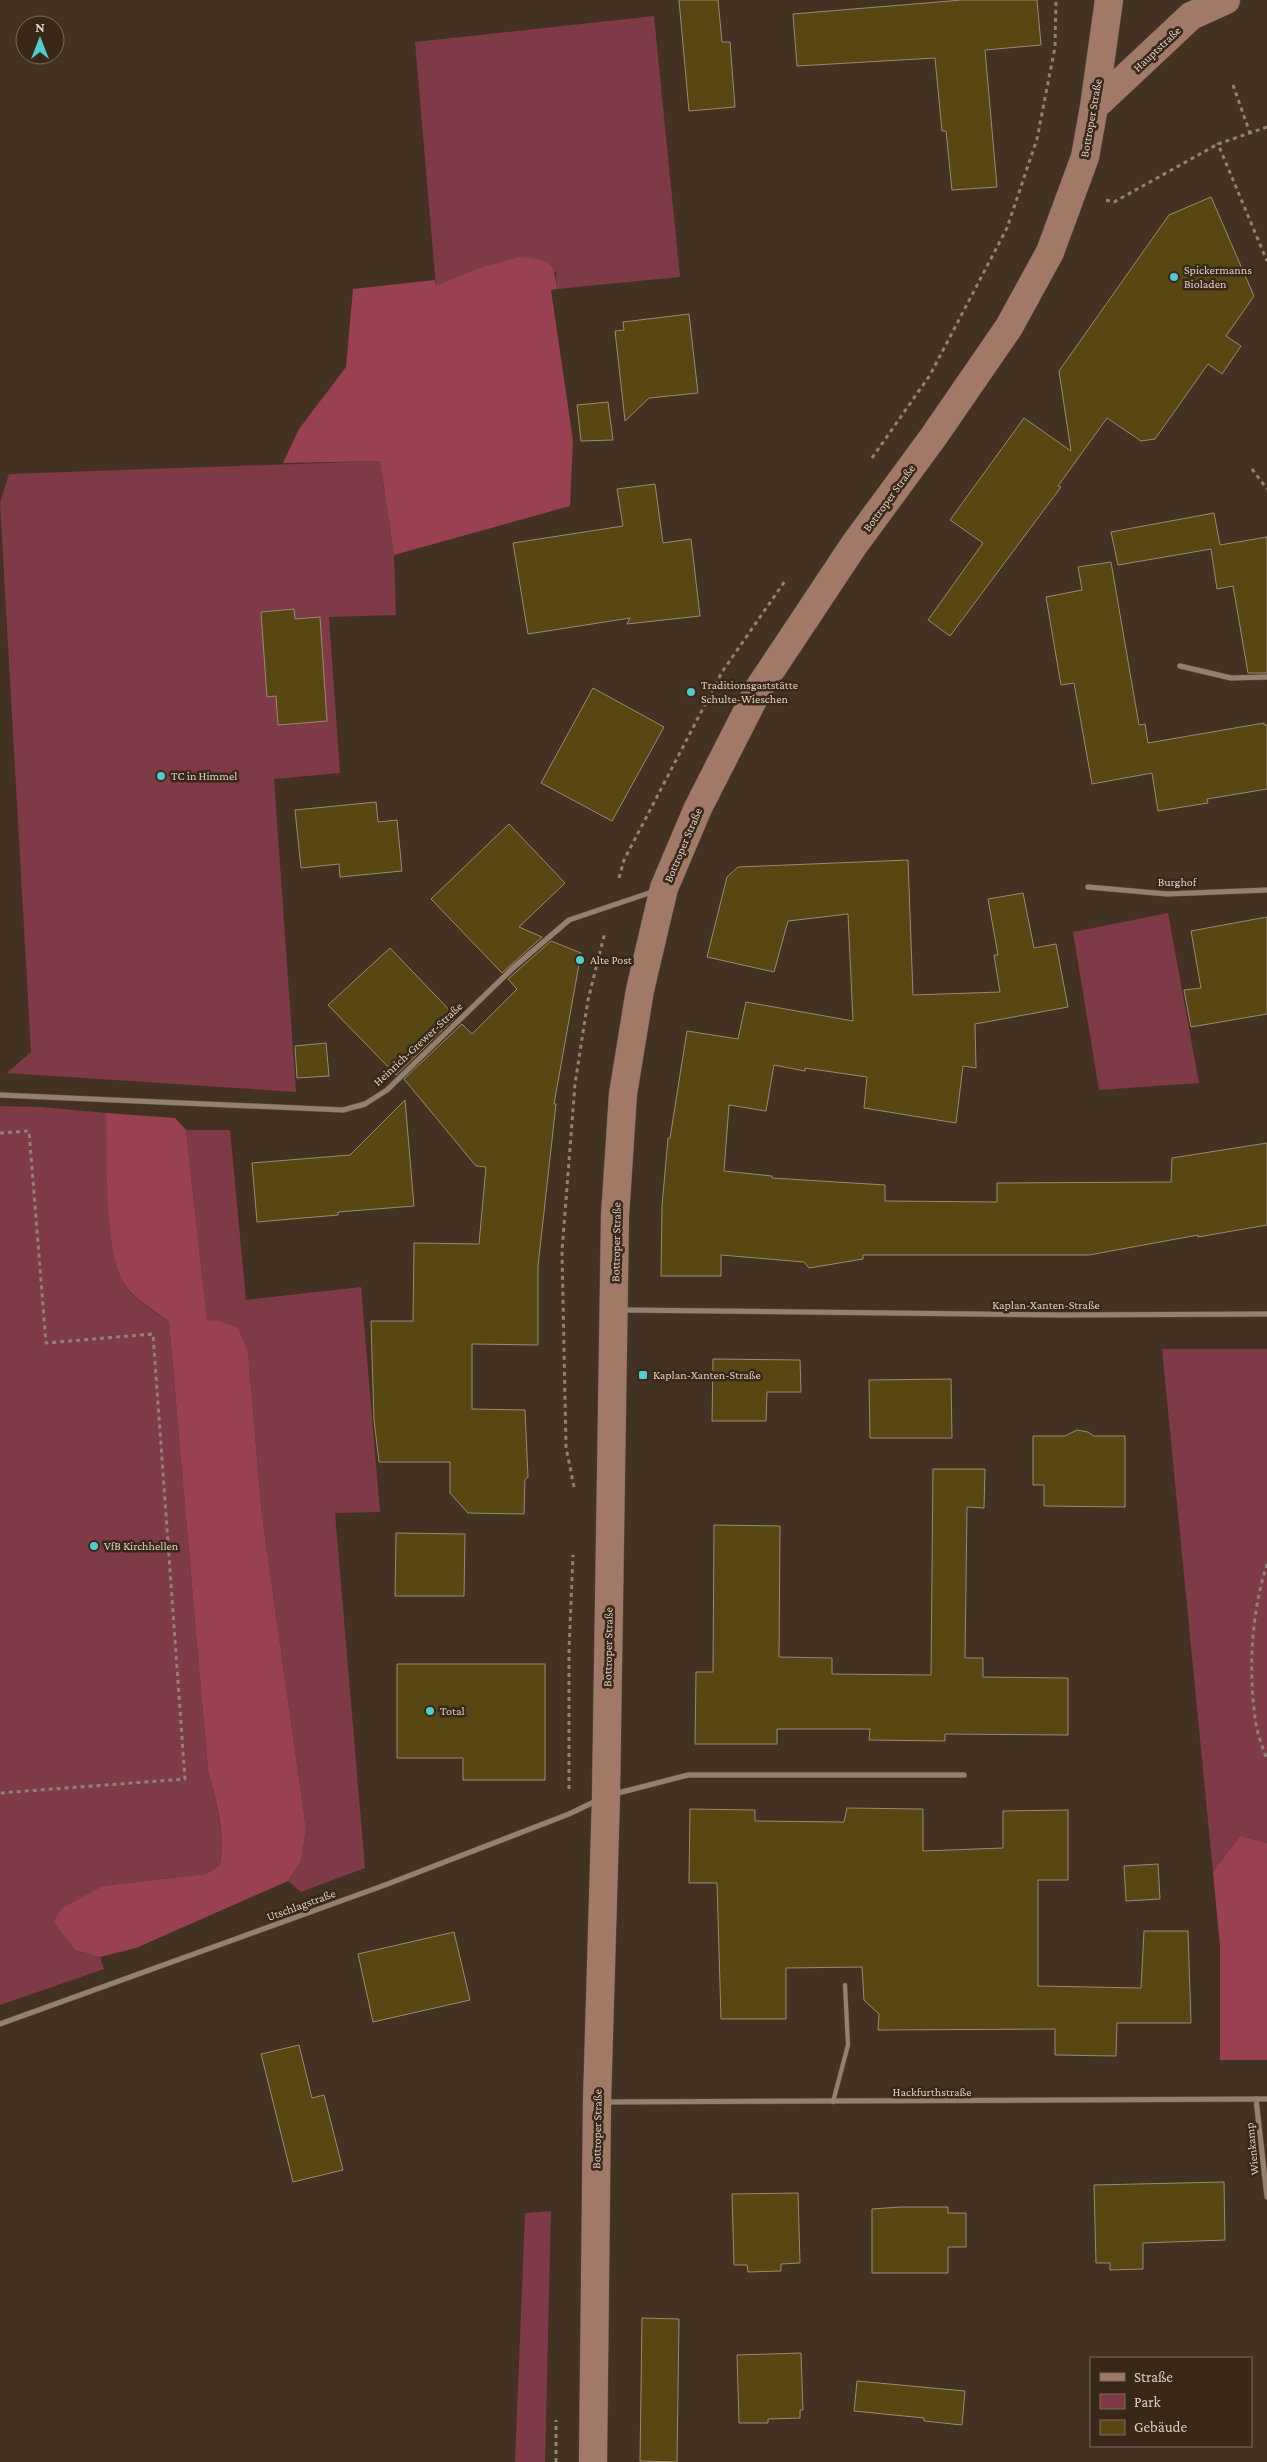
<svg xmlns="http://www.w3.org/2000/svg" width="1267" height="2462" viewBox="0 0 1267 2462" font-family="'Crimson Pro',serif">
<rect width="100%" height="100%" fill="#433222"/>
<path fill="#7e3a46" d="M 654,16 L 680,277 L 557,289 L 556,272 L 482,267 L 436,287 L 415,42 Z
M 380,461 L 394,555 L 396,615 L 329,617 L 340,773 L 274,779 L 296,1092 L 7,1073 L 31,1052 L 0,503 L 9,474 Z
M 1168,913 L 1199,1083 L 1099,1090 L 1073,932 Z
M 0,1106 L 41,1107 L 106,1113 C 108,1154 104,1249 123,1282 C 132,1299 154,1311 169,1322 L 208,1770 C 217,1804 224,1830 220,1865 L 206,1874 L 102,1886 L 88,1894 L 66,1937 L 75,1950 L 100,1957 L 104,1969 L 0,2005 Z
M 186,1130 L 230,1130 L 246,1300 L 361,1287 L 380,1512 L 335,1513 L 365,1868 L 301,1892 L 288,1881 L 301,1861 L 306,1829 L 262,1516 L 248,1353 L 207,1321 Z
M 1162,1349 L 1267,1349 L 1267,1843 L 1240,1836 L 1213,1872 Z
M 551,2211 L 545,2462 L 515,2462 L 525,2213 Z"/>
<path fill="#994151" d="M 520,257 C 547,260 555,260 557,289 L 551,290 L 573,441 L 570,506 L 394,555 L 380,461 L 283,463 L 299,429 L 346,367 L 353,289 L 435,280 L 436,286 L 482,267 Z
M 106,1113 L 175,1118 L 186,1130 L 207,1320 L 218,1321 L 238,1328 L 248,1353 L 262,1516 L 306,1829 L 301,1861 L 288,1881 L 136,1948 L 100,1957 L 75,1950 L 54,1922 L 61,1909 L 102,1886 L 206,1874 L 220,1865 C 225,1830 217,1804 208,1770 L 169,1322 C 154,1310 133,1299 123,1282 C 104,1250 107,1154 106,1113 Z
M 1240,1836 L 1267,1843 L 1267,2060 L 1220,2060 L 1220,1946 L 1213,1872 Z"/>
<path fill="#584713" stroke="#958c74" d="M 679,0 L 718,0 L 722,42 L 730,42 L 735,107 L 689,111 Z
M 962,0 L 1037,0 L 1041,45 L 985,50 L 997,187 L 952,190 L 946,131 L 942,131 L 935,58 L 797,66 L 793,14 Z
M 1211,197 L 1254,296 L 1226,336 L 1241,346 L 1222,374 L 1208,364 L 1155,439 L 1141,441 L 1107,418 L 1058,486 L 1061,487 L 950,636 L 928,620 L 983,543 L 950,520 L 1024,418 L 1071,451 L 1059,371 L 1169,215 Z
M 689,314 L 698,393 L 649,398 L 625,421 L 615,331 L 624,330 L 623,322 Z
M 608,402 L 613,440 L 581,441 L 577,405 Z
M 655,484 L 663,543 L 691,539 L 700,616 L 627,624 L 630,618 L 528,634 L 513,543 L 623,526 L 617,489 Z
M 1214,513 L 1220,545 L 1267,537 L 1267,673 L 1248,673 L 1233,586 L 1217,589 L 1211,549 L 1118,565 L 1111,532 Z
M 1111,562 L 1139,725 L 1145,724 L 1148,743 L 1264,723 L 1264,725 L 1267,725 L 1267,789 L 1207,799 L 1208,803 L 1158,811 L 1152,773 L 1092,784 L 1074,683 L 1061,685 L 1046,597 L 1082,590 L 1078,567 Z
M 294,609 L 295,619 L 320,617 L 327,721 L 278,725 L 276,696 L 267,697 L 261,612 Z
M 593,688 L 664,727 L 612,821 L 541,783 Z
M 376,802 L 378,822 L 397,820 L 402,871 L 340,877 L 339,864 L 301,868 L 295,810 Z
M 509,824 L 565,883 L 519,927 L 542,937 L 502,973 L 431,899 Z
M 908,860 L 913,995 L 1000,992 L 994,955 L 998,955 L 988,899 L 1023,893 L 1034,948 L 1056,944 L 1068,1007 L 975,1024 L 976,1068 L 963,1066 L 956,1123 L 864,1108 L 867,1077 L 805,1068 L 805,1071 L 774,1065 L 766,1111 L 729,1105 L 724,1171 L 772,1176 L 772,1178 L 885,1185 L 885,1201 L 997,1202 L 997,1183 L 1171,1182 L 1172,1158 L 1267,1143 L 1267,1225 L 1198,1237 L 1198,1235 L 1089,1255 L 863,1255 L 863,1259 L 809,1268 L 804,1262 L 721,1255 L 721,1276 L 661,1276 L 662,1206 L 668,1138 L 670,1138 L 687,1031 L 738,1039 L 746,1002 L 853,1021 L 848,914 L 788,921 L 774,972 L 707,957 L 727,877 L 738,867 Z
M 1267,917 L 1267,1014 L 1191,1027 L 1184,990 L 1201,988 L 1191,931 Z
M 551,941 L 581,953 L 554,1104 L 556,1104 L 538,1266 L 538,1345 L 472,1344 L 472,1409 L 525,1410 L 528,1477 L 525,1480 L 524,1514 L 468,1513 L 450,1493 L 450,1462 L 379,1462 L 374,1420 L 371,1321 L 413,1321 L 414,1243 L 479,1244 L 486,1167 L 476,1166 L 404,1079 L 462,1024 L 472,1034 L 517,989 L 508,979 Z
M 390,948 L 456,1017 L 396,1075 L 328,1005 Z
M 326,1043 L 329,1076 L 297,1078 L 295,1046 Z
M 405,1100 L 414,1206 L 338,1212 L 338,1215 L 257,1222 L 252,1163 L 350,1155 Z
M 713,1359 L 800,1360 L 801,1392 L 767,1392 L 766,1421 L 712,1421 Z
M 951,1379 L 952,1438 L 870,1438 L 869,1380 Z
M 1077,1430 L 1088,1432 L 1094,1436 L 1125,1436 L 1125,1507 L 1044,1506 L 1044,1485 L 1033,1485 L 1033,1436 L 1065,1436 Z
M 933,1469 L 985,1469 L 984,1508 L 967,1507 L 965,1658 L 983,1658 L 983,1677 L 1068,1678 L 1068,1735 L 945,1734 L 945,1741 L 869,1740 L 870,1729 L 777,1729 L 777,1744 L 695,1744 L 696,1672 L 713,1672 L 714,1525 L 780,1526 L 779,1657 L 832,1658 L 832,1674 L 931,1675 Z
M 396,1533 L 465,1534 L 464,1596 L 395,1596 Z
M 397,1664 L 545,1664 L 545,1780 L 463,1780 L 463,1758 L 397,1758 Z
M 847,1808 L 923,1809 L 923,1851 L 1003,1848 L 1003,1811 L 1068,1810 L 1068,1880 L 1038,1880 L 1038,1986 L 1141,1988 L 1144,1931 L 1188,1931 L 1191,2023 L 1117,2023 L 1116,2056 L 1055,2055 L 1055,2029 L 878,2030 L 879,2014 L 864,2000 L 862,1967 L 786,1968 L 786,2019 L 721,2019 L 717,1883 L 689,1883 L 690,1809 L 755,1810 L 755,1821 L 844,1822 Z
M 1158,1864 L 1160,1899 L 1126,1901 L 1124,1866 Z
M 454,1932 L 470,2000 L 373,2022 L 358,1954 Z
M 299,2045 L 312,2098 L 324,2095 L 343,2170 L 293,2182 L 261,2054 Z
M 1224,2182 L 1225,2240 L 1143,2243 L 1143,2269 L 1110,2270 L 1110,2263 L 1096,2263 L 1094,2185 Z
M 798,2193 L 800,2263 L 781,2264 L 781,2271 L 748,2272 L 747,2265 L 734,2265 L 732,2194 Z
M 900,2207 L 948,2207 L 948,2213 L 966,2213 L 966,2247 L 948,2247 L 948,2273 L 872,2273 L 872,2209 Z
M 642,2318 L 679,2319 L 677,2462 L 640,2461 Z
M 801,2353 L 803,2410 L 800,2410 L 800,2418 L 768,2419 L 768,2423 L 739,2423 L 737,2355 Z
M 857,2381 L 965,2391 L 962,2425 L 924,2421 L 924,2418 L 854,2411 Z"/>
<g fill="none" stroke-linecap="round" stroke-linejoin="round">
<g stroke="#5e5142" stroke-width="5">
<path id="lane" d="M 833,2102 L 848,2045 L 845,1985"/>
</g>
<g stroke="#5e5142" stroke-width="6">
<path id="street" d="M 1180,666 L 1231,678 L 1267,677
M 1088,887 L 1167,894 L 1267,890
M 0,1095 L 343,1110 L 365,1104 L 387,1090 L 513,968 L 569,920 L 655,891
M 623,1310 L 1062,1315 L 1267,1314
M 614,1794 L 688,1775 L 964,1775
M 0,2024 L 385,1885 L 569,1814 L 596,1801
M 1256,2099 L 1267,2197
M 605,2102 L 1267,2099"/>
</g>
<g stroke="#5e5142" stroke-width="29">
<path id="secondary" d="M 1094,107 L 1191,16 L 1226,0
M 593,2462 L 597,2102 L 606,1796 L 615,1216 L 623,1094 L 640,990 L 664,888 L 698,808 L 759,688 L 854,545 L 934,436 L 1009,327 L 1050,252 L 1085,157 L 1094,107 L 1109,0"/>
</g>
<path stroke="#8f8174" stroke-width="3" stroke-dasharray="4 4" stroke-linecap="butt" d="M 1233,85 L 1250,133
M 1267,127 L 1218,144 L 1267,261
M 1106,200 L 1114,202 L 1218,144
M 872,458 L 930,375 L 1007,228 L 1037,139 L 1055,47 L 1056,0
M 1252,469 L 1267,489
M 619,878 L 624,860 L 722,672 L 785,581
M 0,1133 L 29,1131 L 46,1343 L 153,1334 L 185,1779 L 0,1793
M 574,1487 L 566,1447 L 562,1251 L 575,1084 L 588,1000 L 605,932
M 1267,1564 C 1251,1614 1248,1672 1256,1724 C 1258,1736 1263,1748 1267,1760
M 569,1789 L 569,1651 L 573,1555
M 556,2462 L 556,2420"/>
<use href="#lane" stroke="#94806e" stroke-width="4"/>
<use href="#street" stroke="#94806e" stroke-width="5"/>
<use href="#secondary" stroke="#a07a66" stroke-width="28"/>
</g>
<g fill="#52cdcf" stroke="#392818" stroke-width="2">
<circle cx="1174" cy="277" r="5"/>
<circle cx="691" cy="692" r="5"/>
<circle cx="161" cy="776" r="5"/>
<circle cx="580" cy="960" r="5"/>
<rect x="638" y="1370" width="10" height="10" rx="2.5"/>
<circle cx="94" cy="1546" r="5"/>
<circle cx="430" cy="1711" r="5"/>
</g>
<g text-anchor="middle" dominant-baseline="central" stroke-width="5" stroke-linejoin="round" paint-order="stroke">
<g font-size="12" fill="#dbd0c6" stroke="#392818">
<text transform="translate(1157 49) rotate(-43)">Hauptstraße</text>
<text transform="translate(1091 118) rotate(-80)">Bottroper Straße</text>
<text transform="translate(889 498) rotate(-54)">Bottroper Straße</text>
<text transform="translate(683 845) rotate(-67)">Bottroper Straße</text>
<text x="1177" y="882">Burghof</text>
<text transform="translate(418 1044) rotate(-43)">Heinrich-Grewer-Straße</text>
<text transform="translate(616 1242) rotate(-89)">Bottroper Straße</text>
<text x="1046" y="1305">Kaplan-Xanten-Straße</text>
<text transform="translate(608 1647) rotate(-89)">Bottroper Straße</text>
<text transform="translate(301 1905) rotate(-20)">Utschlagstraße</text>
<text x="932" y="2092">Hackfurthstraße</text>
<text transform="translate(597 2129) rotate(-89)">Bottroper Straße</text>
<text transform="translate(1252 2149) rotate(-96)">Wienkamp</text>
</g>
<g font-size="12" fill="#dbd0c6" stroke="#392818" text-anchor="start">
<text x="1184" y="270">Spickermanns<tspan x="1184" dy="14">Bioladen</tspan></text>
<text x="701" y="685">Traditionsgaststätte<tspan x="701" dy="14">Schulte-Wieschen</tspan></text>
<text x="171" y="776">TC in Himmel</text>
<text x="590" y="960">Alte Post</text>
<text x="653" y="1375">Kaplan-Xanten-Straße</text>
<text x="104" y="1546">VfB Kirchhellen</text>
<text x="440" y="1711">Total</text>
</g>
</g>
<rect x="1090" y="2357" width="162" height="90" fill="#392818" stroke="#7a6b5e"/>
<rect x="1100" y="2373" width="25" height="8" fill="#a07a66" stroke="#7a6b5e"/>
<text x="1134" y="2382" font-size="15" fill="#dbd0c6">Straße</text>
<rect x="1100" y="2394" width="25" height="15" fill="#7e3a46" stroke="#7a6b5e"/>
<text x="1134" y="2407" font-size="15" fill="#dbd0c6">Park</text>
<rect x="1100" y="2420" width="25" height="15" fill="#584713" stroke="#7a6b5e"/>
<text x="1134" y="2432" font-size="15" fill="#dbd0c6">Gebäude</text>
<g transform="translate(40 40)"><circle r="24" fill="#392818" stroke="#7a6b5e"/>
<path d="M0-4L9 19L0 12L-9 19Z" fill="#52cdcf"/>
<text y="-8" font-size="14" font-weight="bold" text-anchor="middle" fill="#dbd0c6">N</text>
</g>
</svg>
